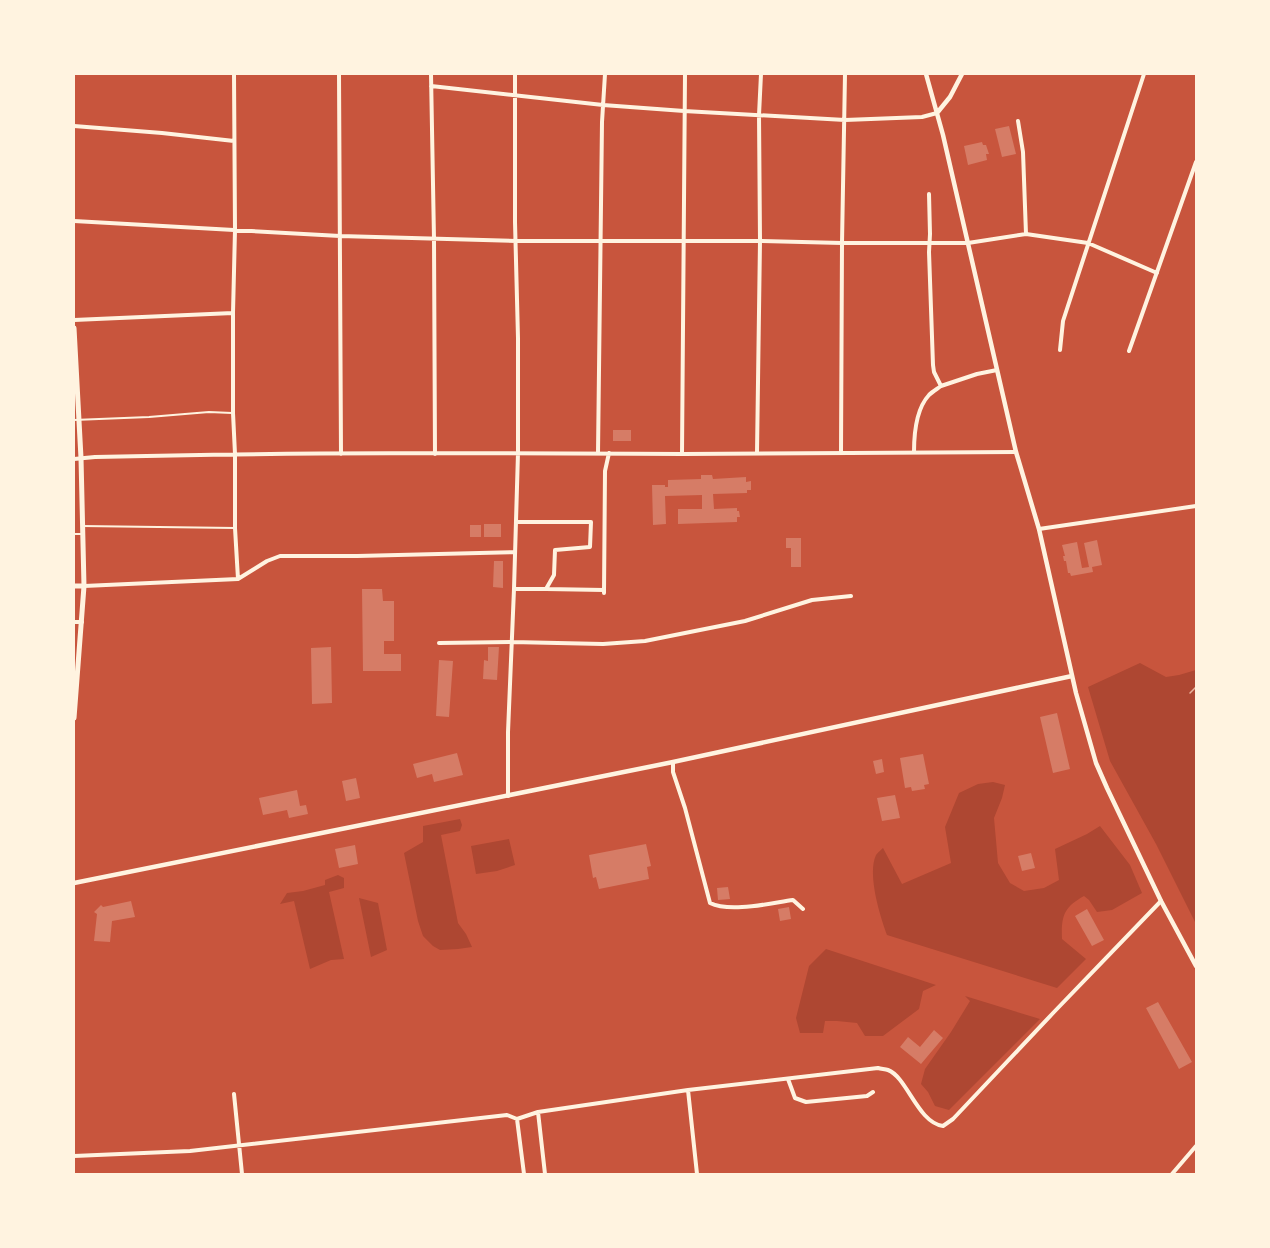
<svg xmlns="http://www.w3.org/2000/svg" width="1270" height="1248" viewBox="0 0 1270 1248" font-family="'Source Serif 4',serif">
<rect width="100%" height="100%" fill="#c8553d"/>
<path fill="#ae4732" d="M 1140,663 L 1166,677 L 1179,675 L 1196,670 L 1196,924 L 1156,844 L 1110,761 L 1088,687 Z
M 993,782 L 1005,785 L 1002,798 L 994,818 L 998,863 L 1010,883 L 1024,891 L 1044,888 L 1059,880 L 1055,849 L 1087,834 L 1100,826 L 1130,865 L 1142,893 L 1112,910 L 1097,912 L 1089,900 L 1084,896 C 1064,907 1061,916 1062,939 L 1086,959 L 1057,988 L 887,935 C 880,916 867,874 876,855 C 878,852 881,850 883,848 L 902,884 L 951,863 L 945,827 L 959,793 L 978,784 Z
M 460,819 L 462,825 L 460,831 L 441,835 L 458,923 L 466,934 L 472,947 L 458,949 L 440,950 L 433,946 L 423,936 L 418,921 L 404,853 L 423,842 L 423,826 Z
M 509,839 L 515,865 L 497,871 L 476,874 L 471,846 Z
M 338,875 L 344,878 L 344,888 L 329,892 L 344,959 L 331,960 L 310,969 L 294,901 L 280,904 L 287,893 L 303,891 L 325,885 L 325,880 Z
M 359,898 L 378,903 L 387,950 L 371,957 Z
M 826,949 L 936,985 L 923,991 L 919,1009 L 883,1036 L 865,1036 L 857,1023 L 837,1021 L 825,1021 L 823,1033 L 800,1033 L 796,1018 L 809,966 Z
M 965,996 L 1040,1019 L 949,1110 L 935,1106 L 928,1092 L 921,1084 L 925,1069 L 951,1032 L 970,1001 Z"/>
<path fill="#d67c66" d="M 1009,126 L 1016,154 L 1002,157 L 995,129 Z
M 982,142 L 983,145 L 986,145 L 989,154 L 986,154 L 987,160 L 968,165 L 964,146 Z
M 613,430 L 631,430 L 631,441 L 613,441 Z
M 701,475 L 712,475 L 713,479 L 746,477 L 746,482 L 751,481 L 751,490 L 747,490 L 747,493 L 713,494 L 714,509 L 737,508 L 737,511 L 739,511 L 740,517 L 737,517 L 737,522 L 678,524 L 678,509 L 702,509 L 702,495 L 665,496 L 666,524 L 653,525 L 652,485 L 665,485 L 665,487 L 668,487 L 668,480 L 701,479 Z
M 484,524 L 501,524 L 501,537 L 484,537 Z
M 470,525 L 481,525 L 481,537 L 470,537 Z
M 786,538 L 801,538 L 801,567 L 791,567 L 791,548 L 786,548 Z
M 1097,540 L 1102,565 L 1092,567 L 1093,572 L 1071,576 L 1070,573 L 1068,573 L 1066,561 L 1064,561 L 1063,556 L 1065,556 L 1062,545 L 1077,542 L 1082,568 L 1089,567 L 1084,543 Z
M 494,561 L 503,561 L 503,588 L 493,587 Z
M 362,589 L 382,589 L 383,601 L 394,601 L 394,641 L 384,641 L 384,654 L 401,654 L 401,671 L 363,671 Z
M 331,647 L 332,703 L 312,704 L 311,648 Z
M 488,647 L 499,647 L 497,680 L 483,679 L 484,660 L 488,661 Z
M 439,660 L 453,661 L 449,717 L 436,716 Z
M 1057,713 L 1070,769 L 1053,773 L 1040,717 Z
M 457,753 L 463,775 L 434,782 L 432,774 L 417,778 L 413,764 Z
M 923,754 L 929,784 L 924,785 L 925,789 L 912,791 L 911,787 L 905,788 L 900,758 Z
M 882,759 L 884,772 L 876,774 L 873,761 Z
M 356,778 L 360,798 L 346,801 L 342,781 Z
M 297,790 L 300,806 L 306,805 L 308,814 L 289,818 L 287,810 L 263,815 L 259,798 Z
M 895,795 L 900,818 L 882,821 L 877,798 Z
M 646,844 L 651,866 L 647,867 L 649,879 L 599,889 L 596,877 L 593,878 L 589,855 Z
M 355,845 L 358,864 L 339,868 L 335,849 Z
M 1031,853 L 1035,868 L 1022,871 L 1018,856 Z
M 728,887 L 730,899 L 718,900 L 717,888 Z
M 131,901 L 135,917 L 112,921 L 110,942 L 94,941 L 97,914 L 94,912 L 101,905 L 103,907 Z
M 789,907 L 791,919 L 780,921 L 778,909 Z
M 1087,909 L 1104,940 L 1092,946 L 1075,916 Z
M 1158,1002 L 1192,1062 L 1179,1069 L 1146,1008 Z
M 934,1030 L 943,1038 L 921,1064 L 900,1047 L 908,1037 L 920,1047 Z"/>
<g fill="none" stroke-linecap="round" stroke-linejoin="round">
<path stroke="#fff3e0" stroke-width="2" d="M 74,420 L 149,417 L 209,412 L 232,413
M 82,526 L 235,528
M 74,534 L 83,534"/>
<path stroke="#fff3e0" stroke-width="4" d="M 234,74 L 235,230 L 233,313 L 233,413 L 235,454 L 235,528 L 238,579
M 339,74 L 341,454
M 431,74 L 434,239 L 435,454
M 431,86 L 603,105 L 684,111 L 845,120 L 922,117 L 937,113
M 1018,121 L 1023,152 L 1026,234
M 74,126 L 162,133 L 234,141
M 74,221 L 340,236 L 516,241 L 760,241 L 842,243 L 968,243 L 1026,234 L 1088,243 L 1157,273
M 74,320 L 233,313
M 1060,350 L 1063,321 L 1144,74
M 1129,351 L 1196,162
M 941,386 L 977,374 L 997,370
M 914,452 C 914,434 916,409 929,395 C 932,392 937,389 941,386 L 934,372 L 933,365 L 929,252 L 930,234 L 929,194
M 598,453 L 602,122 L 605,74
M 757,453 L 760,241 L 759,115 L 761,74
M 841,453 L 842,243 L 845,74
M 682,454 L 685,74
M 74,459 L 95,457 C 291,452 487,453 683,454 C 794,454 905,452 1016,452
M 1039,529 L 1196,506
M 84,586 L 238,579 L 267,561 L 280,556 L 357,556 L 515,552
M 514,589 L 546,589 L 554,575 L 555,550 L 590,547 L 591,522 L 516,522
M 546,589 L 604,590
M 604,593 L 605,471 L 609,453
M 74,622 L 82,622
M 439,643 L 512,642 L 603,644 L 645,641 L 745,621 L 812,600 L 851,596
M 673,762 L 673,772 L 685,808 L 710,903 C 730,913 771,903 793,900 L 803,909
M 508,796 L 508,732 L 514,589 L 518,453 L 518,338 L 515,222 L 515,74
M 788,1079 L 795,1098 L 806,1102 L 867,1096 L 873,1092
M 688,1090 L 697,1174
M 234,1094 L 242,1174
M 538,1112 L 545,1174
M 517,1119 L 538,1112 L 688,1090 L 878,1068 C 881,1069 885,1069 888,1070 C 907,1077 918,1123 943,1126 L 953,1119 L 1054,1012 L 1161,901
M 517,1119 L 524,1174
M 74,1156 L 190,1151 L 507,1115 L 517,1119
M 1172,1174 L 1196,1146"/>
<path stroke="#fff3e0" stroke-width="4.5" d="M 926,74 L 943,135 L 1016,452 L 1039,529 L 1076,693 L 1096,763 L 1107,788 L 1161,901 L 1196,966
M 937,113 L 950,97 L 962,74
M 74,883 L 673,762 L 1072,676"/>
<path stroke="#fff3e0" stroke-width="5" d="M 74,328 L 81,458 L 84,586 L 74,718
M 74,586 L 84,586"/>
<path stroke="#e9b49f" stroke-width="1.5" d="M 1190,693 L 1196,687"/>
</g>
<rect width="1270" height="1248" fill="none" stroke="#fff3e0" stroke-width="150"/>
</svg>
